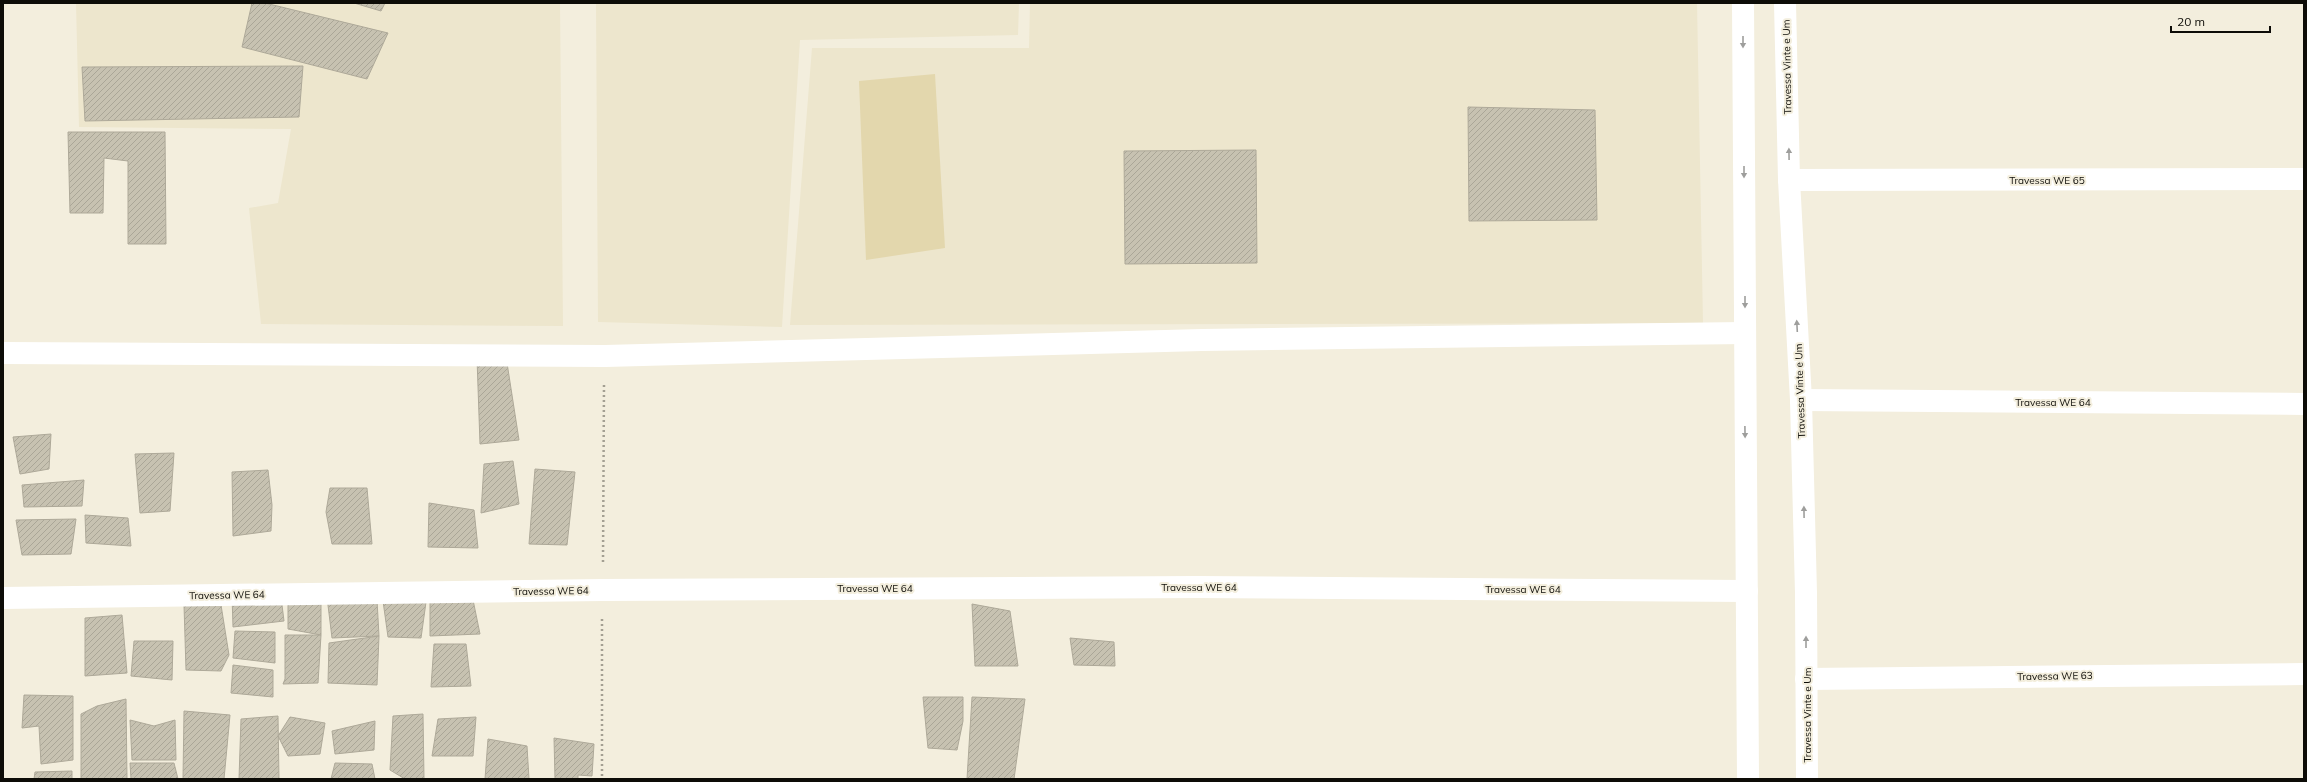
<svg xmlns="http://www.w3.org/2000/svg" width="2307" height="782" viewBox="0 0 2307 782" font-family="Mulish,sans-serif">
<defs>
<pattern id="building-hatch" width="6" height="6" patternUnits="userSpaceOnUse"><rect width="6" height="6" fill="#c7c2b1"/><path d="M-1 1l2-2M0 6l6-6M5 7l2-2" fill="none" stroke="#aaa697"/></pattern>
</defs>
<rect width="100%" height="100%" fill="#f3eedd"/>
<path fill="#ede6cd" d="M 76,3 L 560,3 L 563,326 L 261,324 L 249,208 L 278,203 L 291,129 L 79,127 Z
M 596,3 L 1019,3 L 1018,35 L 800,40 L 782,327 L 598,322 Z
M 1030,3 L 1697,3 L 1703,323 L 790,325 L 812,48 L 1029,48 Z"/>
<path fill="#e3d7ad" d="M 935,74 L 945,248 L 866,260 L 859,81 Z"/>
<path fill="url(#building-hatch)" stroke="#aea999" d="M 252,3 L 265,3 L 388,33 L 367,79 L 242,47 Z
M 354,3 L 385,3 L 381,11 Z
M 303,66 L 299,117 L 85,121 L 82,67 Z
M 1468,107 L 1595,110 L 1597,220 L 1469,221 Z
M 68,132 L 165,132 L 166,244 L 128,244 L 128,161 L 104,158 L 103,213 L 70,213 Z
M 1256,150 L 1257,263 L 1125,264 L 1124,151 Z
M 505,350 L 519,440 L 480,444 L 477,358 Z
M 51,434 L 49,469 L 20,474 L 13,437 Z
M 174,453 L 170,511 L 140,513 L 135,454 Z
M 513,461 L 519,504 L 481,513 L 484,464 Z
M 535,469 L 575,472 L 567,545 L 529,544 Z
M 268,470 L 272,505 L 271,531 L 233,536 L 232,472 Z
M 84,480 L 82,506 L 24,507 L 22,485 Z
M 330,488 L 367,488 L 372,544 L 332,544 L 326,512 Z
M 429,503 L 474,510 L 478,548 L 428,547 Z
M 85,515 L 128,518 L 131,546 L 86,543 Z
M 76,519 L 71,554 L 22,555 L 16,520 Z
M 430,594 L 472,595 L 480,634 L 430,636 Z
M 232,595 L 281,597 L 284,621 L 233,627 Z
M 427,595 L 421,638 L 388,637 L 383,601 Z
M 327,597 L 377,600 L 379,636 L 332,638 Z
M 288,602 L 321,603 L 321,635 L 288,629 Z
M 972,604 L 1010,611 L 1018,666 L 975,666 Z
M 184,605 L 221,605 L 229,655 L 221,671 L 186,670 Z
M 122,615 L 127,673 L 85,676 L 85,618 Z
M 235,631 L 275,632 L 275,663 L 233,658 Z
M 285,635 L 321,635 L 318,683 L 283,684 L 285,679 Z
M 379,636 L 377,685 L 328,683 L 329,643 Z
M 1070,638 L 1114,642 L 1115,666 L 1074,665 Z
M 134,641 L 173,641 L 172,680 L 131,676 Z
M 434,644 L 466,644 L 471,686 L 431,687 Z
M 233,665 L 273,670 L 273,697 L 231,693 Z
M 24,695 L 73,696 L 73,760 L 41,764 L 39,726 L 22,728 Z
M 923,697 L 963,697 L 963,721 L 957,750 L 928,748 Z
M 972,697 L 1025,699 L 1014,779 L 967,779 Z
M 126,699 L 127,779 L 81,779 L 81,714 L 97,706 Z
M 184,711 L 230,715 L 224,779 L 183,779 Z
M 423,714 L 424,779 L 405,779 L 390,770 L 393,716 Z
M 278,716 L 279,779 L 239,779 L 241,719 Z
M 290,717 L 325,723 L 320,754 L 288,756 L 278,736 Z
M 476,717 L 473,756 L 432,756 L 438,719 Z
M 130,720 L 154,726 L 175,720 L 176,760 L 132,760 Z
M 375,721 L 374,750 L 335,754 L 332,731 Z
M 554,738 L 594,744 L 592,776 L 578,775 L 578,779 L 555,779 Z
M 488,739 L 527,746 L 529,779 L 485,779 Z
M 130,763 L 174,763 L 178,779 L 131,779 Z
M 335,763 L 372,764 L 375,779 L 331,779 Z
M 72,771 L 72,779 L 34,779 L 35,772 Z"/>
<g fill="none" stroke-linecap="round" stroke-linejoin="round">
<path stroke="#a39f92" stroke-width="2.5" stroke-dasharray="2 3" stroke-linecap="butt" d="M 603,562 L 604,385
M 602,619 L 602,779"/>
<path stroke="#fff" stroke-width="22" d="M 1789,180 L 2304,179
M 3,353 L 605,356 L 1202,340 L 1745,333
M 1801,400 L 2304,404
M 3,598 L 602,590 L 1197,587 L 1747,591
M 1806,679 L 2304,674"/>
<path stroke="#fff" stroke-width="22" d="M 1743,3 L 1748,779
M 1785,3 L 1789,180 L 1801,400 L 1806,593 L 1807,779"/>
</g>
<defs><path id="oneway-solid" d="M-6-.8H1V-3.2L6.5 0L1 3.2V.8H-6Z"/></defs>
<g fill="#9e9e9c">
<use href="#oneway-solid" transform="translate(1743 42) rotate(90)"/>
<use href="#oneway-solid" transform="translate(1789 154) rotate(-91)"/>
<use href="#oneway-solid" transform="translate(1744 172) rotate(90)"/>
<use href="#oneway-solid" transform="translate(1745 302) rotate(90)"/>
<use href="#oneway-solid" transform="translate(1797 326) rotate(-93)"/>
<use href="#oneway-solid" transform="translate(1745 432) rotate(89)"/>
<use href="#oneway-solid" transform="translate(1804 512) rotate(-91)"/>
<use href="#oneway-solid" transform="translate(1806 642) rotate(-90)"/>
</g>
<g text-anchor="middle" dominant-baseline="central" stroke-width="4" stroke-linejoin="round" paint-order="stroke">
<g font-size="10" fill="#0d0c07" stroke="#f3eedd">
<text transform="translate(1787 67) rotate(-91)">Travessa Vinte e Um</text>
<text x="2047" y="180">Travessa WE 65</text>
<text transform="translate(1800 391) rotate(-92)">Travessa Vinte e Um</text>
<text x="2053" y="402">Travessa WE 64</text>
<text x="1199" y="587">Travessa WE 64</text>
<text x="875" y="588">Travessa WE 64</text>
<text x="1523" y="589">Travessa WE 64</text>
<text transform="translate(551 591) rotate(-1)">Travessa WE 64</text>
<text transform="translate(227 595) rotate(-1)">Travessa WE 64</text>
<text transform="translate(2055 676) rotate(-1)">Travessa WE 63</text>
<text transform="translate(1807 715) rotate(-90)">Travessa Vinte e Um</text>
</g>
</g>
<rect width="2307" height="782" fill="none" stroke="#0d0c07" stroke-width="8"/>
<path d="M2171 26v6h99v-6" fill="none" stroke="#0d0c07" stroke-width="2"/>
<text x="2177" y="26" font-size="12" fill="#0d0c07" stroke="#f3eedd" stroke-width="3" paint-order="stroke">20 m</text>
</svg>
